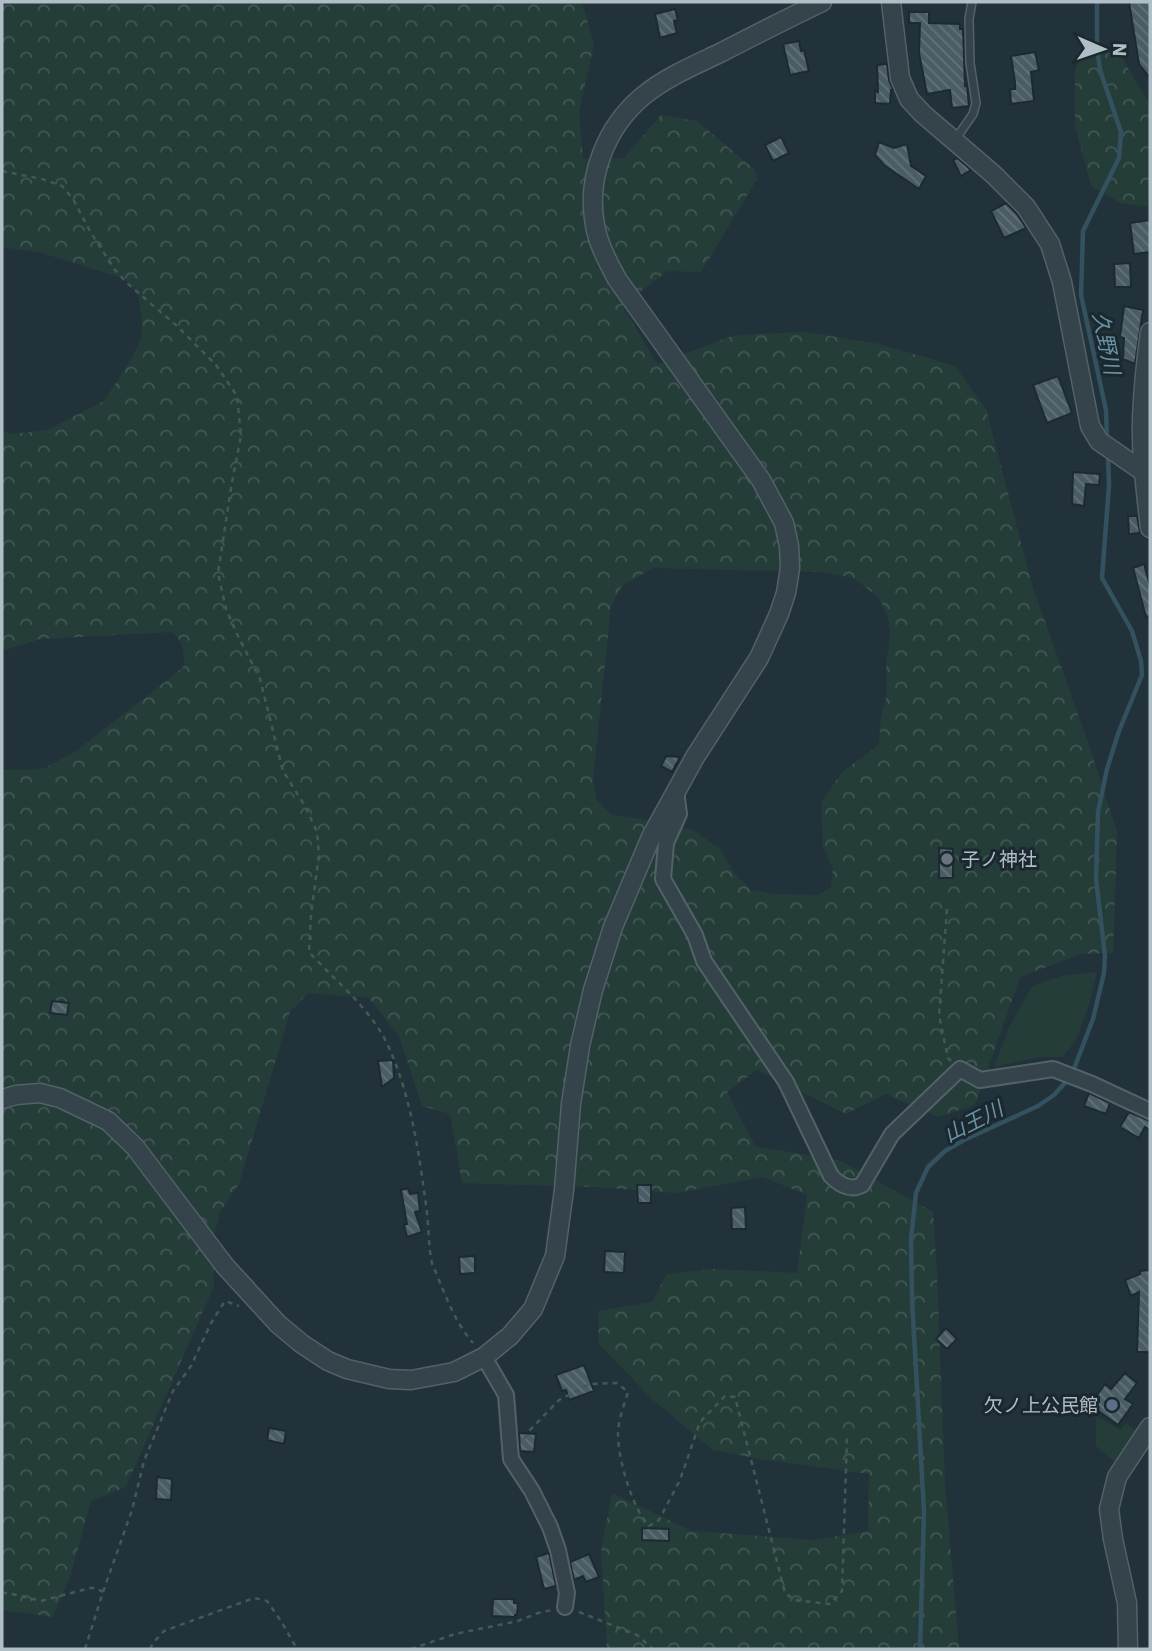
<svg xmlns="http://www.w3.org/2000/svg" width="1152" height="1651" viewBox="0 0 1152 1651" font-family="'IBM Plex Sans','Noto Sans JP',sans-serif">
<defs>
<pattern id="forest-crowns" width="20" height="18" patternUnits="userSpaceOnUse" patternTransform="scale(1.75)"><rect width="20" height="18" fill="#253d38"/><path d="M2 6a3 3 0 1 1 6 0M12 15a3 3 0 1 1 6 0" fill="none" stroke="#425753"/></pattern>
<pattern id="building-back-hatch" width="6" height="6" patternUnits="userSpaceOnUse" patternTransform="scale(1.75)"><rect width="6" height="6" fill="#4a5d65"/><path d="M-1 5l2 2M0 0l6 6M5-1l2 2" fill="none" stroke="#62727a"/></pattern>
</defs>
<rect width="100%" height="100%" fill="#22323a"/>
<path fill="#253d38" d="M 1097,972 L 1088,1008 L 1076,1040 L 1063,1057 L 1040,1057 L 994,1067 L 1009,1027 L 1032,986 L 1065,975 Z
M 1096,1416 L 1120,1430 L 1126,1423 L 1137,1431 L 1116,1463 L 1096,1446 Z"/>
<path fill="url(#forest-crowns)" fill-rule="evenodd" d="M 2,2 L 582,2 L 594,44 L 579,113 L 583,159 L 624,158 L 661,115 L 697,121 L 755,170 L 757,179 L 701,272 L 668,271 L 622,305 L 657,364 L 735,335 L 806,332 L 879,344 L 955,366 L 986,409 L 1032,585 L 1089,745 L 1117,832 L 1113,953 L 1081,954 L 1020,977 L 975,1105 L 938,1117 L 886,1094 L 846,1114 L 757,1070 L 727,1092 L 755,1146 L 841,1161 L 933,1212 L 937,1273 L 945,1485 L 959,1649 L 607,1649 L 601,1551 L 612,1493 L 692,1531 L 814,1540 L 868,1531 L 869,1474 L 760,1459 L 713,1450 L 652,1399 L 599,1344 L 598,1311 L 652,1302 L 667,1274 L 713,1269 L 797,1273 L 807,1195 L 763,1177 L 676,1193 L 595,1187 L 462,1183 L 450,1114 L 422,1106 L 399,1036 L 369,998 L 308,993 L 290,1012 L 239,1184 L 220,1212 L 213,1240 L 214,1286 L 126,1487 L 91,1501 L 71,1574 L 53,1617 L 2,1610 L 2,769 L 19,770 L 45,768 L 76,751 L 175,674 L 184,666 C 184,651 184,642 172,632 L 40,639 L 2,651 L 2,432 L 12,434 L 47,430 L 104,401 L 131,360 L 141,338 L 142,319 L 138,295 L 125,279 L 42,253 L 2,247 ZM 653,568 L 821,572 L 854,578 L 879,598 L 888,617 L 890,638 L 886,663 L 887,695 L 881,717 L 879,745 L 842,772 L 821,803 L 823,847 L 833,869 L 831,887 L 818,895 L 773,894 L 751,890 L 734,873 L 721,850 L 693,830 L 655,821 L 612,815 L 597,800 L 593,779 L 611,606 L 622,586 Z
M 1119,53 L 1150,105 L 1150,207 L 1121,203 L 1091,186 L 1075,126 L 1075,72 L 1080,54 Z"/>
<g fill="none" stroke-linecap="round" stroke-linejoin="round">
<path stroke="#33515f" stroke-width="4.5" d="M 1098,2 L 1097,5 L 1097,48 L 1100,70 L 1121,132 L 1119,158 L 1083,231 L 1081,295 L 1106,410 L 1107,439
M 920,1649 L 924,1512 L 912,1299 L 911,1239 L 916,1193 L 928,1167 L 945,1151 L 964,1140 L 1038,1106 L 1054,1095 L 1063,1085 L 1072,1074 L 1093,1019 L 1104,973 L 1105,956 L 1096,879 L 1098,812 L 1107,769 L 1119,731 L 1142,675 L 1141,661 L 1132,631 L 1102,578 L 1109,485 L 1108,455"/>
</g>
<path fill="url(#building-back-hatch)" stroke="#1d2a31" stroke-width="2" d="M 1129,2 L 1150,2 L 1150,78 L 1139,64 Z
M 675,9 L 678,20 L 674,21 L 677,33 L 660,38 L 655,14 Z
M 909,12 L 929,12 L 929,23 L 960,24 L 960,29 L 963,29 L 965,86 L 967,85 L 969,106 L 952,108 L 950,90 L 927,94 L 919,53 L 920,23 L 909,23 Z
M 799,41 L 801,51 L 804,50 L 809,71 L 790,75 L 783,44 Z
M 1035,52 L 1039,70 L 1031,72 L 1034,101 L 1011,104 L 1010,89 L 1015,89 L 1015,82 L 1011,56 Z
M 887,64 L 889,80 L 893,90 L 891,90 L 890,104 L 875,103 L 875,91 L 878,92 L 877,65 Z
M 781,137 L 789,153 L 773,161 L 765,145 Z
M 879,142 L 894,148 L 907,144 L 911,166 L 926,176 L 919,189 L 884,165 L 875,155 Z
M 957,158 L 971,170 L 961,176 L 953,160 Z
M 1006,203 L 1017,214 L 1026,228 L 1004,238 L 991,211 Z
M 1150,220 L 1150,252 L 1134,254 L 1130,223 Z
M 1130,263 L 1131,287 L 1115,287 L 1114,264 Z
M 1124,306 L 1143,310 L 1135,364 L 1123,359 L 1124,338 L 1120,337 Z
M 1058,376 L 1072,413 L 1047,423 L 1033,385 Z
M 1073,472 L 1100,474 L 1099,485 L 1086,484 L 1084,506 L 1072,504 Z
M 1128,516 L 1137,516 L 1140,533 L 1129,534 Z
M 1144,564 L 1150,586 L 1150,616 L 1146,617 L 1133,568 Z
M 666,756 L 680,757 L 672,772 L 661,766 Z
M 939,848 L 953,849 L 953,878 L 939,878 Z
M 52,1001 L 69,1003 L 67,1015 L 50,1013 Z
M 393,1060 L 394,1078 L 382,1087 L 378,1061 Z
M 1089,1093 L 1110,1103 L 1106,1114 L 1084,1106 Z
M 1129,1112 L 1150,1121 L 1150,1130 L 1145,1127 L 1139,1138 L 1120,1127 Z
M 637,1185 L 651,1185 L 651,1203 L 638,1203 Z
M 408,1188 L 410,1194 L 418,1193 L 420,1211 L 415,1212 L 422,1232 L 407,1237 L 404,1225 L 407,1224 L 401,1190 Z
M 745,1207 L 746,1229 L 732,1229 L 731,1208 Z
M 605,1251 L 625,1252 L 624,1273 L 604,1272 Z
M 475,1256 L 475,1273 L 460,1274 L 459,1257 Z
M 1150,1270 L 1150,1352 L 1137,1352 L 1139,1292 L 1131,1296 L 1125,1280 L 1140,1274 L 1140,1271 Z
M 946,1328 L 957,1339 L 947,1349 L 936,1339 Z
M 584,1365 L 594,1391 L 569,1400 L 566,1390 L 562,1391 L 556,1375 Z
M 1125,1373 L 1137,1383 L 1125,1399 L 1133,1404 L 1118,1425 L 1090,1405 L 1105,1384 L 1111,1389 Z
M 269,1428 L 286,1431 L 284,1444 L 267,1440 Z
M 519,1433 L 536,1434 L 534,1452 L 520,1451 Z
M 157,1477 L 172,1479 L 171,1500 L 156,1499 Z
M 642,1528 L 669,1529 L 669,1541 L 642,1540 Z
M 549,1553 L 556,1586 L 544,1589 L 536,1557 Z
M 589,1554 L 599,1577 L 586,1582 L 583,1576 L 574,1580 L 570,1562 Z
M 493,1599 L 514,1599 L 514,1603 L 518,1603 L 517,1615 L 515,1615 L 515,1617 L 492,1616 Z"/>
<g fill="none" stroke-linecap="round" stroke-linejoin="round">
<g stroke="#536168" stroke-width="10">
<path id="service" d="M 955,140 L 973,114 L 976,103 L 970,63 L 969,19 L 972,2"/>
</g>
<g stroke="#536168" stroke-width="18">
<path id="minor" d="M 676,790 L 679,814 L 666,843 L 663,879 L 695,935 L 704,961 L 786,1082 L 831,1176 C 840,1185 850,1191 862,1185 L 892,1134 L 960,1069 L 980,1080 L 1053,1069 L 1092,1084 L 1150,1111
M 484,1357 L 506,1395 L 511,1459 L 532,1491 L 550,1527 L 558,1550 L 567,1593 L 565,1607"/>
</g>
<g stroke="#536168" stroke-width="21">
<path id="tertiary" d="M 891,2 L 900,78 L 909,99 L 923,114 L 993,174 L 1026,207 L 1050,244 L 1062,282 L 1090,426 L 1099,441 L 1144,472
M 1150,332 C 1146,361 1143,390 1142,419 C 1141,455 1146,492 1150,528
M 2,1099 L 16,1095 L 40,1093 L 60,1098 L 108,1121 L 135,1147 L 225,1266 L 278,1324 L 302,1344 L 328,1361 L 347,1369 L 389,1379 L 411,1380 L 454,1372 L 484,1357 L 510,1336 L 533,1309 L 555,1256 L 564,1190 L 571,1104 L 580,1046 L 593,990 L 613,927 L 651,837 L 695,757 L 759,658 L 779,614 L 786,593 L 790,568 L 789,546 L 784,523 L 761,480 L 617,279 C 608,262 598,244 595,225 C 586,177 606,127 643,96 C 666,77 695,65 722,52 C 755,35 788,18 822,2
M 1128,1649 L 1127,1603 L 1113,1539 L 1109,1509 L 1117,1477 L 1150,1427"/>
</g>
<path stroke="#435956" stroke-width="2.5" stroke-dasharray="5 5" stroke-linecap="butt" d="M 2,171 L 42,179 L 62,186 L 73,199 L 91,233 L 115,270 L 128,284 L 177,326 L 216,365 L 237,396 L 241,436 L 231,488 L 218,573 L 226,609 L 238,636 L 260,679 L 283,771 L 305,806 L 317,832 L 319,855 L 311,914 L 309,952 C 338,984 373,1010 390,1050 C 411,1098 419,1153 426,1205 C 429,1224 428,1245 432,1263 C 433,1268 435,1269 436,1273 C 447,1299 455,1322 473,1343
M 947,909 L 939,1015 L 948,1058 L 951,1061
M 524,1439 L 530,1430 L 559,1400 L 590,1384 L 617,1383 L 628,1392 C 624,1405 618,1421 618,1434 C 618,1459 632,1508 649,1526 L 659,1520 L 680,1480 L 700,1422 L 725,1396 L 735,1397 L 785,1593 L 794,1600 L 830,1604 L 842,1591 L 847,1438
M 2,1593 L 8,1593 L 41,1601 L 90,1588 L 96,1588 L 103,1592
M 579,1612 L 637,1635 L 653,1649
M 85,1649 L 103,1592 L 132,1510 L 144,1461 L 173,1391 L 191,1366 L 211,1323 L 225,1301 L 239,1306
M 150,1649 L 153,1643 L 164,1631 L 254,1598 L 267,1601 L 281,1621 L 297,1649
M 411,1649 L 455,1634 L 518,1621 L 538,1613 L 552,1610"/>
<use href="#service" stroke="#35434a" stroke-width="7"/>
<use href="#minor" stroke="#35434a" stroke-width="14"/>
<use href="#tertiary" stroke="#35434a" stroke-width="18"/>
</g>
<circle fill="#6b7280" stroke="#1b282f" stroke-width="2.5" cx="947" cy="859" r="7"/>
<circle fill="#5c6f8a" stroke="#1b282f" stroke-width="2.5" cx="1112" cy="1405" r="7"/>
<g text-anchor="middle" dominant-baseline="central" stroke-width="6" stroke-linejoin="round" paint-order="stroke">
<g font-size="19" fill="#b0bec6" stroke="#1b282f" text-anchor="start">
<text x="961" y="859">子ノ神社</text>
<text x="1098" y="1405" text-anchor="end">欠ノ上公民館</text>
</g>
<g font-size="21" font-style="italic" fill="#6993a5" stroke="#1b282f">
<text transform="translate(1107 343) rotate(78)">久野川</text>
<text transform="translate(973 1121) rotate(-27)">山王川</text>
</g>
</g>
<rect width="1152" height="1651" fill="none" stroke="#b0bec6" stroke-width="7"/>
<g transform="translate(1103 49) rotate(92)" stroke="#1b282f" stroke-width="5" paint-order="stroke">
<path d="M0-5L12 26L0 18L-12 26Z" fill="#b0bec6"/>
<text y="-10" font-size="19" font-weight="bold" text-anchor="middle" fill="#b0bec6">N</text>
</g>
</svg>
